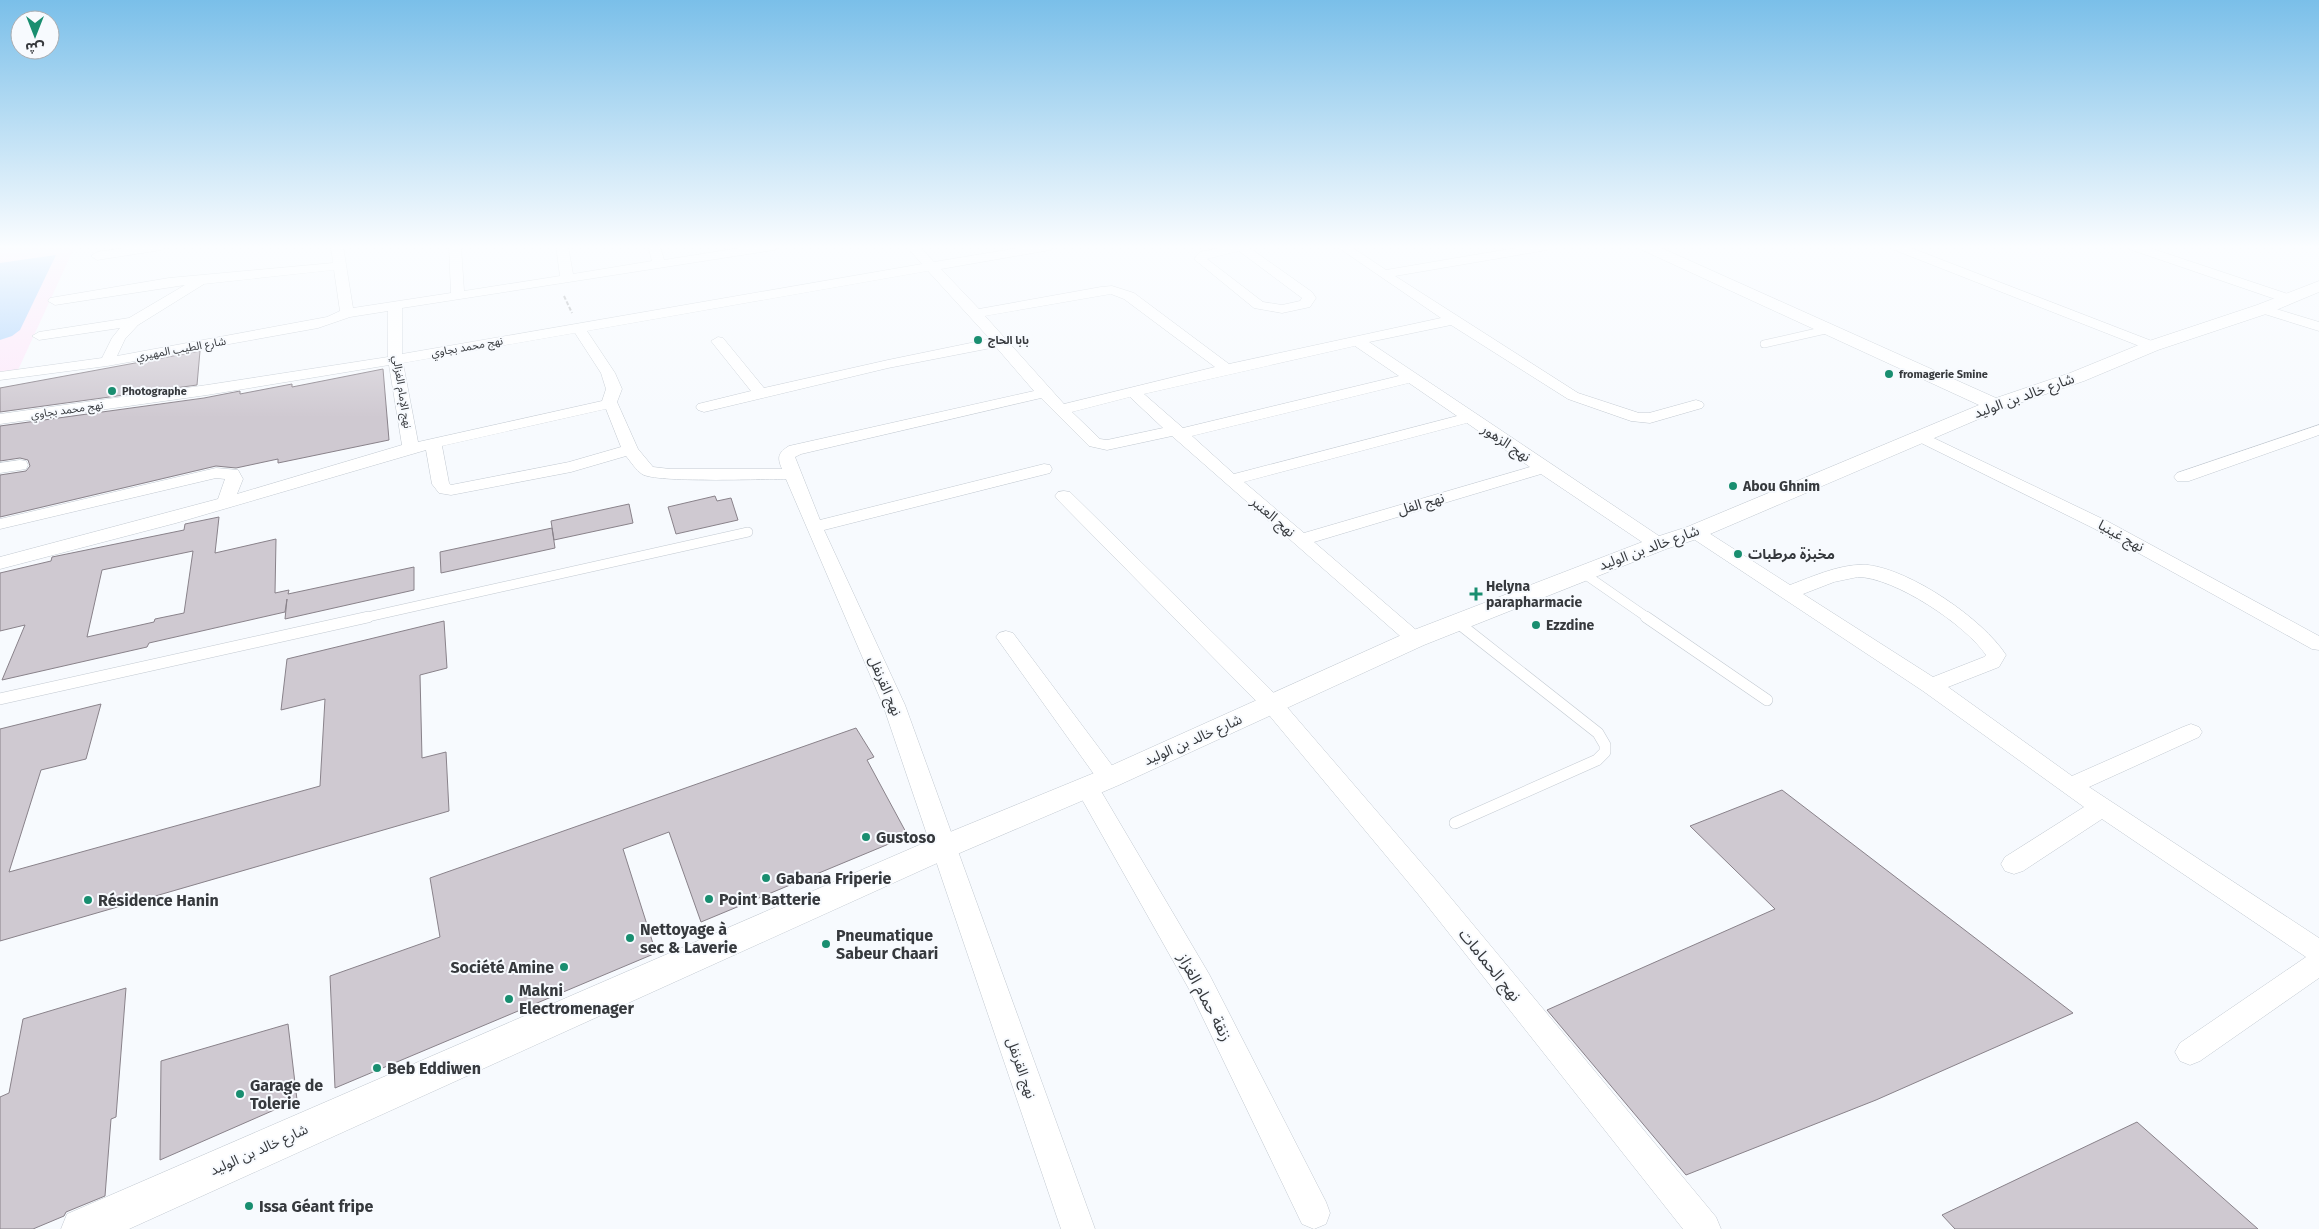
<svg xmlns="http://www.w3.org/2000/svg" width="2319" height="1229" viewBox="0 0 2319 1229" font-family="'Fira Sans','Noto Sans Arabic',sans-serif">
<rect width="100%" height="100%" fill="#f7fafe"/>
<path fill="#fde9fa" d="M 0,246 L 75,246 L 18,370 L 0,373 Z"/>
<path fill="#b4d7fc" d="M 56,255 L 20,330 L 12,336 L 0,340 L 0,263 Z"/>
<path fill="#cfc9d1" stroke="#89828a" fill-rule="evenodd" d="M 200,351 L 197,385 L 0,412 L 0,388 Z
M 383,369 L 389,440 L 278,463 L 278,459 L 236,468 L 216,466 L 0,517 L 0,475 L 26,471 L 30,466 L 28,460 L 20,458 L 0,461 L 0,426 L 204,398 L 240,391 L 240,394 L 292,384 L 292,387 Z
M 715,496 L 717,501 L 731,498 L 738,520 L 676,534 L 668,507 Z
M 629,504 L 633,523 L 554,540 L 551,521 Z
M 219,517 L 215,553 L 276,539 L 275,593 L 289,590 L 288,594 L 414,567 L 414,590 L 285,619 L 287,599 L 285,612 L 149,643 L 147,647 L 2,680 L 25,625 L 0,631 L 0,573 L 51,561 L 52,557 L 57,556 L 184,530 L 185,524 ZM 193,551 L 184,613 L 155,619 L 154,622 L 87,637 L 102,570 Z
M 552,528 L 555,548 L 441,573 L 440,552 Z
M 444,621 L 447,668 L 420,675 L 422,758 L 446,752 L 449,811 L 0,941 L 0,729 L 101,704 L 86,759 L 41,770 L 9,872 L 320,786 L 325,699 L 281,710 L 287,659 Z
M 856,728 L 874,757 L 867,760 L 908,836 L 701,922 L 669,832 L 623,849 L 656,953 L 335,1088 L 330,976 L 440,937 L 430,878 Z
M 1782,790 L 2073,1013 L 1876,1100 L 1686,1175 L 1547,1010 L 1775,909 L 1690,826 Z
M 126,988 L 116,1117 L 111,1119 L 105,1196 L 66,1212 L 64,1216 L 33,1229 L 0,1229 L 0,1097 L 9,1093 L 23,1019 Z
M 288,1024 L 297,1100 L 160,1160 L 161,1061 Z
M 2137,1122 L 2258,1229 L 1955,1229 L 1942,1215 Z"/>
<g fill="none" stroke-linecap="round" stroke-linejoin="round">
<g stroke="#c2c9d1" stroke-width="8">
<path id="service-far2" d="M 1764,344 L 1830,329"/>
</g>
<g stroke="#c2c9d1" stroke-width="10">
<path id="service-far1" d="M 1583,573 L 1648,618
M 363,618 L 748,532"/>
</g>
<g stroke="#c2c9d1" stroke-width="12">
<path id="service" d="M 1646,617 L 1767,700
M 0,699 L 368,617
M 1455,823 L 1597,760 L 1605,752 L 1605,745 L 1598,733 L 1457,622"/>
</g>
<g stroke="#c2c9d1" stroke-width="1">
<path id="minor" d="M 139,246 L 167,246 L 161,250 L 97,260 L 91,256 L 97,252 Z
M 331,246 L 343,246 L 353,308 L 451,293 L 449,246 L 461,246 L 464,291 L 560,276 L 556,246 L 568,246 L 573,274 L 652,261 L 648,246 L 660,246 L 664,260 L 752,246 L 780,246 L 774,250 L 402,308 L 402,354 L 922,264 L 906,246 L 919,246 L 934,262 L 1030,246 L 1056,246 L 1050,250 L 941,269 L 979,309 L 1101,287 L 1112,286 L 1134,293 L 1229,364 L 1441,318 L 1336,246 L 1350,246 L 1386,270 L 1527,246 L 1553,246 L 1547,250 L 1395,276 L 1578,393 L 1639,413 L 1649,413 L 1696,400 L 1702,402 L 1704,405 L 1702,408 L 1650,423 L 1631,421 L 1568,399 L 1451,325 L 1369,342 L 1665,540 L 1667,544 L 1665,548 L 1658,550 L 1651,548 L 1541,474 L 1314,542 L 1422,635 L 1425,639 L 1422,643 L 1415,645 L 1408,643 L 1172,436 L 1107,450 L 1089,446 L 1041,398 L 801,454 L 795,457 L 820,520 L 1044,464 L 1050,465 L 1052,469 L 1050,473 L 824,530 L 905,705 L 1095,1229 L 1061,1229 L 883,705 L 786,479 C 763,479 655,483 642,474 C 636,470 631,462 626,456 L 571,472 L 451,495 L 439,493 L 432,484 L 426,450 L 176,523 L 0,569 L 0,557 L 218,499 L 225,479 L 216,478 L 0,529 L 0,519 L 216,468 L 238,470 L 243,479 L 237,494 L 402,445 L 389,365 L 207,395 L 0,424 L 0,414 L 207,385 L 388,357 L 388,311 L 350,317 L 318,328 L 107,366 L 0,380 L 0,372 L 102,358 L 112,338 L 120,328 L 39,340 L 32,336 L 39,332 L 129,318 L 185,285 L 55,305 L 48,301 L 50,298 L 169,278 L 333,263 ZM 334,270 L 340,311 L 327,317 L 117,356 L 125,339 L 138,325 L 204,284 ZM 928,271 L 990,339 L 888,360 L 764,388 L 723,338 L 718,337 L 711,341 L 751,391 L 698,404 L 696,407 L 698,410 L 704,412 L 888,368 L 996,347 L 1034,391 L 789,446 C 778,453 777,457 782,469 L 670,469 L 653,467 L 638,449 L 617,402 L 622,389 L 615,373 L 587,331 ZM 1111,294 L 1124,299 L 1215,367 L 1064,404 L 985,316 ZM 575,333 L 601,373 L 606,389 L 602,401 L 418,442 L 403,363 ZM 1355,346 L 1399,376 L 1183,428 L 1144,394 ZM 1409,383 L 1457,416 L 1234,474 L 1192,436 ZM 1130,397 L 1163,428 L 1107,440 L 1100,439 L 1072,412 ZM 606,409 L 621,447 L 569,462 L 451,485 L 449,483 L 442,446 ZM 1467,423 L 1530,467 L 1304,533 L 1244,482 Z
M 1230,246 L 1247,246 L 1312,292 L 1316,298 L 1310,307 L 1282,313 L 1254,308 L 1194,259 L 1200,252 ZM 1239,251 L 1302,298 L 1300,301 L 1282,305 L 1263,302 L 1207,259 Z
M 1890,246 L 1906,246 L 2157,343 L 2159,346 L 2157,349 L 2147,349 L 1892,249 Z
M 2127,246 L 2144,246 L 2291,295 L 2293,298 L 2291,301 L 2281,301 L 2129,249 Z
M 2263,305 L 2319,322 L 2319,331 L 2258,312 L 2256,309 Z
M 2319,425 L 2319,435 L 2189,481 L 2177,481 L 2174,477 L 2177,473 Z
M 1919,431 L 2107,521 L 2319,636 L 2319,650 L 2312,649 L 2095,529 L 1913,439 L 1911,436 L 1913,433 Z
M 20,460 L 26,461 L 28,465 L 26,469 L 0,473 L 0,463 Z
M 1064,491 L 1070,492 L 1280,699 L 1436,880 L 1716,1217 L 1721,1229 L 1683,1229 L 1418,894 L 1264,709 L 1058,500 L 1055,496 L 1058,492 Z
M 1695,527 L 1701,528 L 1790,585 C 1814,576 1842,563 1868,565 C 1911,570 1983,619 2006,655 L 1999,667 L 1948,687 L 2072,776 L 2183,727 L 2191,724 L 2199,727 L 2202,732 L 2199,737 L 2089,787 L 2319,938 L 2319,978 L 2200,1061 L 2190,1065 L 2180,1061 L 2175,1052 L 2180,1043 L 2306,957 L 2102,819 L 2023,871 L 2014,874 L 2005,871 L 2001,864 L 2005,857 L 2084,807 L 1923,691 L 1689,536 L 1686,532 L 1689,528 ZM 1858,577 C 1894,577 1966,625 1986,655 L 1984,657 L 1933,677 L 1803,594 L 1834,582 Z
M 1006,631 L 1013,633 L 1117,772 L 1121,778 L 1117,784 L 1109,786 L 1101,784 L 996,637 L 999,633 Z
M 1087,779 L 1095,781 L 1209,974 L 1326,1202 L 1330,1213 L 1326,1224 L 1314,1229 L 1302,1224 L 1189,989 L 1075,787 L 1079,781 Z"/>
</g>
<g stroke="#c2c9d1" stroke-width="1">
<path id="tertiary" d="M 1637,246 L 1657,246 L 1996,398 L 2070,373 L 2146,342 L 2257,305 L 2319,281 L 2319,292 L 2269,313 L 2158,350 L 2084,381 L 2002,409 L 1703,537 L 1666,549 L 1424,645 L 1119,785 L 955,855 L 129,1229 L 61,1229 L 67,1214 L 933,839 L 1099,771 L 1406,633 L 1650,539 L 1687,527 L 1979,405 L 1640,249 Z"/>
</g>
<path stroke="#a5a8ac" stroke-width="2" stroke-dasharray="4 2" stroke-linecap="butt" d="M 564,296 L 572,313"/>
<use href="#service-far2" stroke="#fff" stroke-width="7"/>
<use href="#service-far1" stroke="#fff" stroke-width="9"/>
<use href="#service" stroke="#fff" stroke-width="11"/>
<use href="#minor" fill="#fff" fill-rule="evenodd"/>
<use href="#tertiary" fill="#fff" fill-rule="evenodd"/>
</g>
<linearGradient id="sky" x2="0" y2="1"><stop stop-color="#7abfe9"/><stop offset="0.59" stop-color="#fbfdff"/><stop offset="1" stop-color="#fbfdff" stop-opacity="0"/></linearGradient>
<rect width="2319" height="418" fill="url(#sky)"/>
<g fill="#198e70" stroke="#f7fafe" stroke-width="2">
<circle cx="978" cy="340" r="5"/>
<circle cx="1889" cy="374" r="5"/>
<circle cx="112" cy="391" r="5"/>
<circle cx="1733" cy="486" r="5"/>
<circle cx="1738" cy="554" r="5"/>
<path d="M1473.5 586.5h5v5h5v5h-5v5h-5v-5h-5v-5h5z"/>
<circle cx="1536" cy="625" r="5"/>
<circle cx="866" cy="837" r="5"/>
<circle cx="766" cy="878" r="5"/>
<circle cx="709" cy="899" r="5"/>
<circle cx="88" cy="900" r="5"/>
<circle cx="630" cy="938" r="5"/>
<circle cx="826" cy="944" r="5"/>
<circle cx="564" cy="967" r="5"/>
<circle cx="509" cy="999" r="5"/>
<circle cx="377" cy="1068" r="5"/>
<circle cx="240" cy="1094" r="5"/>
<circle cx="249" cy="1206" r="5"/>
</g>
<g text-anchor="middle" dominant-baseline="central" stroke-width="4" stroke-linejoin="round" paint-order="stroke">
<g font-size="11" font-weight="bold" fill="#36393d" stroke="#f7fafe" text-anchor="start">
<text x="988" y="340">بابا الحاج</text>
<text x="1899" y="374">fromagerie Smine</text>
<text x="122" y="391">Photographe</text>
</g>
<g font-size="11" fill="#36393d" stroke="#f7fafe">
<text transform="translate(467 347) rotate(-10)">نهج محمد بجاوي</text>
<text transform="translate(181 349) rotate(-10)">شارع الطيب المهيري</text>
<text transform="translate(402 392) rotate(81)">نهج الإمام الغزالي</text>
<text transform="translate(67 410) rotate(-8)">نهج محمد بجاوي</text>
</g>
<g font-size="14" fill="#36393d" stroke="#f7fafe">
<text transform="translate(2024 396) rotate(-20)">شارع خالد بن الوليد</text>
<text transform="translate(1506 443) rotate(34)">نهج الزهور</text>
<text transform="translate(1421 504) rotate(-16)">نهج الفل</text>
<text transform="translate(1273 517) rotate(41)">نهج العنبر</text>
<text transform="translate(2121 536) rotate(29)">نهج غينيا</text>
<text transform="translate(1649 548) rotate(-20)">شارع خالد بن الوليد</text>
<text transform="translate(885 686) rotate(67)">نهج القرنفل</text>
<text transform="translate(1193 740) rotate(-24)">شارع خالد بن الوليد</text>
<text transform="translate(1021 1068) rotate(71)">نهج القرنفل</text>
<text transform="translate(259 1150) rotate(-24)">شارع خالد بن الوليد</text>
</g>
<g font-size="14" font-weight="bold" fill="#36393d" stroke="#f7fafe" text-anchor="start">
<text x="1743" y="486">Abou Ghnim</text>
<text x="1748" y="554">مخبزة مرطبات</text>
<text x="1486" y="586">Helyna<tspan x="1486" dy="16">parapharmacie</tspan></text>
<text x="1546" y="625">Ezzdine</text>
</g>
<g font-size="16" font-weight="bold" fill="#36393d" stroke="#f7fafe" text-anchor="start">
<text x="876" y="837">Gustoso</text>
<text x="776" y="878">Gabana Friperie</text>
<text x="719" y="899">Point Batterie</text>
<text x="98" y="900">Résidence Hanin</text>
<text x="640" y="929">Nettoyage à<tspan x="640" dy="18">sec &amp; Laverie</tspan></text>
<text x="836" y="935">Pneumatique<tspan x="836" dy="18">Sabeur Chaari</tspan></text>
<text x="554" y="967" text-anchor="end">Société Amine</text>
<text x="519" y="990">Makni<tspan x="519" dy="18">Electromenager</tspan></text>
<text x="387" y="1068">Beb Eddiwen</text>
<text x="250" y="1085">Garage de<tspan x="250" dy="18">Tolerie</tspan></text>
<text x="259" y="1206">Issa Géant fripe</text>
</g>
<g font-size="16" fill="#36393d" stroke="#f7fafe">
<text transform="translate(1490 965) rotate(51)">نهج الحمامات</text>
<text transform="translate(1205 997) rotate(62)">زنقة حمام الغزاز</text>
</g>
</g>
<g transform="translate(35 35) rotate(180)"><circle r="24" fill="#f7fafe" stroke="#aaadb1"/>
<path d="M0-4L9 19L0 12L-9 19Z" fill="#198e70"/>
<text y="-8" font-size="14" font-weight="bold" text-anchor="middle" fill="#36393d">ش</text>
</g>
</svg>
